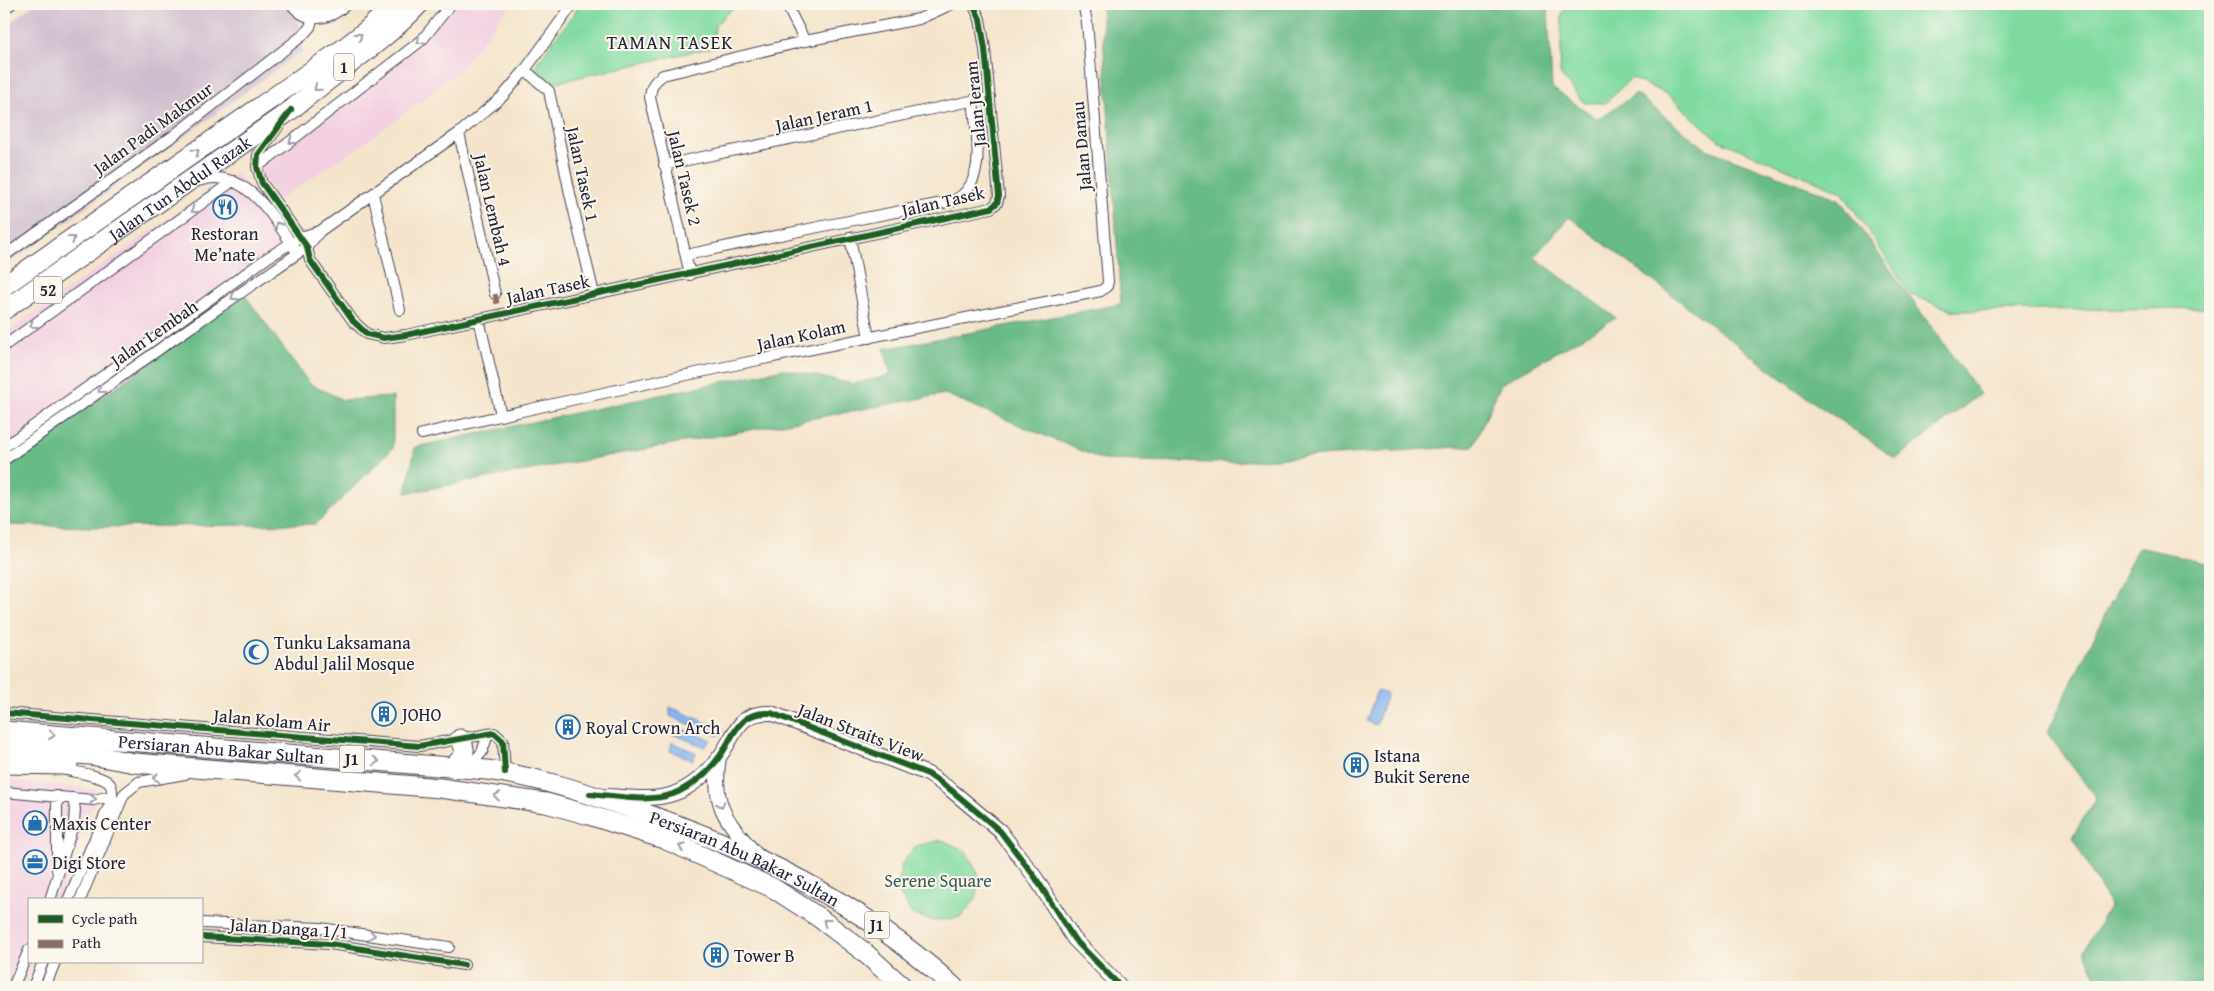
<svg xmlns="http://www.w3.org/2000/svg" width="2214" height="991" viewBox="0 0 2214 991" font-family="'Gentium Book Plus',serif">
<rect width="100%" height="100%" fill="#fbf7ec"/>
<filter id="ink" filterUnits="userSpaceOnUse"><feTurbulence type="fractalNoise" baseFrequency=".02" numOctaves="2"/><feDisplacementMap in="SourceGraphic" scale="10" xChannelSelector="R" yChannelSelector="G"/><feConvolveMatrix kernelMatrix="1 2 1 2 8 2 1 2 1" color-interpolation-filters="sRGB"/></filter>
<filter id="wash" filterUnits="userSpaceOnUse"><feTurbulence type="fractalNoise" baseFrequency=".0096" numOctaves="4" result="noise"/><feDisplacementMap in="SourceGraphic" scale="20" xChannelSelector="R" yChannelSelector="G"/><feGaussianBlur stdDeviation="1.12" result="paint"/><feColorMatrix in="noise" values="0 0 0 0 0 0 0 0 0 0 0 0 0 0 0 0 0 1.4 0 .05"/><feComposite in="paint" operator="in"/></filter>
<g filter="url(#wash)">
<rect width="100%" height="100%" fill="#f4e4cb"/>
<path fill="#f2cfe1" d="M 455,4 L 511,4 L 460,69 L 427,97 L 357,148 L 278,200 L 262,174 L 261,168 L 407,57 Z
M 236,172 L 293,266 L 244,294 L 4,468 L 4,334 Z
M 4,780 L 96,789 L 98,793 L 57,900 L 29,900 L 29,962 L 32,962 L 22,987 L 4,987 Z"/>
<path fill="#cfbdcf" d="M 34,4 L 285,4 L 300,24 L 303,50 L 4,267 L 4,27 Z"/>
<path fill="#7fdaa0" stroke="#507e6e" d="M 581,4 L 737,4 L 715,25 L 714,47 L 553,83 L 534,67 Z
M 1567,4 L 2210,4 L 2210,308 L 1954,311 L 1911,295 L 1842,192 L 1718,140 L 1667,94 L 1631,78 L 1606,103 L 1584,103 L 1560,74 L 1562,14 Z
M 942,840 L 966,851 L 978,874 L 977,897 L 961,917 L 935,921 L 912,914 L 898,891 L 901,865 L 916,846 Z"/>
<path fill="#67ba86" stroke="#446e60" d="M 1101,4 L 1551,4 L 1548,9 L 1552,88 L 1598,119 L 1636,94 L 1706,149 L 1839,199 L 1980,394 L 1896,459 L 1809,399 L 1569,217 L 1534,257 L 1616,318 L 1501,384 L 1473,446 L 1213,463 L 1103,460 L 945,394 L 406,493 L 415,447 L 783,369 L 853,384 L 891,375 L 884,349 L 1121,304 Z
M 244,294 L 310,384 L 343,400 L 393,397 L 393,448 L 316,524 L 95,527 L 4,525 L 4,468 Z
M 2138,547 L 2210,563 L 2210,987 L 2100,987 L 2084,950 L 2110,905 L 2072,837 L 2096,798 L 2047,733 Z"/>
<path fill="#84b6f1" stroke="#536c96" d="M 1377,691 L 1387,694 L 1376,725 L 1366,721 Z
M 670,707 L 723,730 L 718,736 L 670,716 Z
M 671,725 L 711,740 L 705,747 L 670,733 Z
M 672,742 L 696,753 L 693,760 L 670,751 Z"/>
</g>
<g filter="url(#ink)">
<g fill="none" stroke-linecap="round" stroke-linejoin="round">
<g stroke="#423f51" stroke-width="12">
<path id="street" d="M 786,4 L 805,41
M 4,9 L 11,4
M 525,70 L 549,91 L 570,194 L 594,294
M 280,124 L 258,155 L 257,167 L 262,183 L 307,247 L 310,260 L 353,321 L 367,334 L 384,338 L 406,335 L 991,208 L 997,203 L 999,196 L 985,49 L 980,19 L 973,4
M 459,133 L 495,294
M 664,165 L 990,97
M 257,167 L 422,40 L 451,4
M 198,181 C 244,165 273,216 294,248
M 373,194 L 400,310
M 850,237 L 869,338
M 686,255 L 828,225 L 953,201 C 989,184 976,132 973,100
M 4,256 L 173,136 L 302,36 L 310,27 L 313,17
M 690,275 L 650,97 C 651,86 654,81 663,75 L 805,41 L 919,19 L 952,4
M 479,319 L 501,415
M 4,346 L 233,181
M 422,434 C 647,381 874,336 1101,291 L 1107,286 L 1108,281 L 1087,22 L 1083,4
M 4,447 L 267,258 L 301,237 L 320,231
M 4,460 L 168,343 L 307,247 L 320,231 L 459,133 L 503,96 L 525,70 L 573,4
M 4,713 L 419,746 L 494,733 L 503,741 L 505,772
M 468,768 L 482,752 L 488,734
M 61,769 C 73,772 103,775 110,784 C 113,789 112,794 112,799 L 68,900
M 4,792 L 93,800 L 112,796
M 57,870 L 57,796
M 50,900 L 74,822 L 75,810 L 73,798
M 80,900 L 124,794 L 139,782 L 185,774
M 201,923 L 320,928 L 449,947
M 201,937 L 330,944 L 464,965
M 13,987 L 29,950
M 33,987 L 43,962
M 45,987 L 55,962"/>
</g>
<g stroke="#423f51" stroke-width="16">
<path id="secondary" d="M 294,4 C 308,22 329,18 344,4
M 719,757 C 711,808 727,821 759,858
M 608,796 C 629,797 653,801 673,794 C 691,788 709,772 720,756 C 736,734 738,711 771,713 L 928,774 L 951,790 L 1000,831 L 1035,877 L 1074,939 L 1121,987"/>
</g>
<g stroke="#423f51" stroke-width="21">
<g id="highway">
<path d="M 4,286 L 344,48 L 367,30 L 395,4"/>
<path id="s1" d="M 4,310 L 291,110 C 333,74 382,44 419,4"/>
<path id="s2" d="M 4,731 L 487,770 C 537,777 584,792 632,809 C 753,850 859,901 954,987"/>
<path d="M 4,749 L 90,755 L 135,763 L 440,788 L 546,803 L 589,815 L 664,839 L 773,888 L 818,917 L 864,952 L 903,987"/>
<path d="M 4,764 L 68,765"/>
<path d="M 452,767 C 464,758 468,752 460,739"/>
</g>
</g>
<use href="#street" stroke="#fff" stroke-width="10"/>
<use href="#secondary" stroke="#fff" stroke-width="14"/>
<use href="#highway" stroke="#fff" stroke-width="19"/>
<path stroke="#8d6e63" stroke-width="5" stroke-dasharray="10 5" stroke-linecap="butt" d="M 495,294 L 499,314"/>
<g stroke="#fbf7ec" stroke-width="9">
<path id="cycleway" d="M 291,110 L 258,155 L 257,167 L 262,183 L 307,247 L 310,260 L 353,321 L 367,334 L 384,338 L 406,335 L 991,208 L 997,203 L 999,196 L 985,49 L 980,19 L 973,4
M 4,713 L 419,746 L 494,733 L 503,741 L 505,772
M 590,794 C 616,796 648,803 673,794 C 691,787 709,772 720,756 C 735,734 738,711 771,713 L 928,774 L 951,790 L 1000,831 L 1035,877 L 1074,939 L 1121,987
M 201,937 L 330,944 L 464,965"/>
</g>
<use href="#cycleway" stroke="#1b5e20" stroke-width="6"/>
</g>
<defs><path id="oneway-chevron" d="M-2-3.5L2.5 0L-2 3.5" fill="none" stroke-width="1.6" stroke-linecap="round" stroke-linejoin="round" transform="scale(1.25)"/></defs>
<g stroke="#9c9ca7">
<use href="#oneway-chevron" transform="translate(359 36) rotate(-37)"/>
<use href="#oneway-chevron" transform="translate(420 41) rotate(136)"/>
<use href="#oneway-chevron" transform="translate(317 88) rotate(140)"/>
<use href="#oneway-chevron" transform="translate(292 141) rotate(143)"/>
<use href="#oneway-chevron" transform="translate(196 152) rotate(-35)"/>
<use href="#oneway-chevron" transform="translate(194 210) rotate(144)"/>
<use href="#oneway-chevron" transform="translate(278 225) rotate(-126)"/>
<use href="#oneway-chevron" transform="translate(72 239) rotate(-35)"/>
<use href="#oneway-chevron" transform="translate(234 297) rotate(145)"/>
<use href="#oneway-chevron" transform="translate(33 325) rotate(144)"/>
<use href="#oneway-chevron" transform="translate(101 390) rotate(144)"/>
<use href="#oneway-chevron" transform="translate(52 735) rotate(5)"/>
<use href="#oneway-chevron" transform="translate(376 761) rotate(4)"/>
<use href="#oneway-chevron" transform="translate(298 776) rotate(-175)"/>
<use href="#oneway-chevron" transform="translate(156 778) rotate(171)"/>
<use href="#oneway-chevron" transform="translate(497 796) rotate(-172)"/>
<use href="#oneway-chevron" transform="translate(93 799)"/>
<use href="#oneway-chevron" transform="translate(721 805) rotate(73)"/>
<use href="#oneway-chevron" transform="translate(682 847) rotate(-157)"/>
<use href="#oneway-chevron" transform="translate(826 922) rotate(-142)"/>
<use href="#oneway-chevron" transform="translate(372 935) rotate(8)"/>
</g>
</g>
<defs>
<g id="restaurant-ring" transform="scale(1.25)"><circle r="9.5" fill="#fbf7ec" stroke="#1f6fb2" stroke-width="1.5"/><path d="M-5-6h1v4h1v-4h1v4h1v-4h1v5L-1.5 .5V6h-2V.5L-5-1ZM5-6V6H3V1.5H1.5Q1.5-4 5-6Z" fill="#1f6fb2"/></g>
<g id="mosque-ring" transform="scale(1.25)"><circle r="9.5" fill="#fbf7ec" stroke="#1f6fb2" stroke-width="1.5"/><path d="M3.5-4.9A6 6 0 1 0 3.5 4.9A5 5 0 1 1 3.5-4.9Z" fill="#1f6fb2"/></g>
<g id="building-ring" transform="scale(1.25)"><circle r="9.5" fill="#fbf7ec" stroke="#1f6fb2" stroke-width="1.5"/><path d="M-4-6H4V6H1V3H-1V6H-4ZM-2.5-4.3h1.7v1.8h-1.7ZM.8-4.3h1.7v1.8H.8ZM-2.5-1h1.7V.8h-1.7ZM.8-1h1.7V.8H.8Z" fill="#1f6fb2"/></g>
<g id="shop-ring" transform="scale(1.25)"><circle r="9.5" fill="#fbf7ec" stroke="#1f6fb2" stroke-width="1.5"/><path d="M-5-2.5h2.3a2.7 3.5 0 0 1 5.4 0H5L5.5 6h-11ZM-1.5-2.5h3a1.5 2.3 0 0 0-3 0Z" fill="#1f6fb2"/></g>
<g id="office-ring" transform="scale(1.25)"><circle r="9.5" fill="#fbf7ec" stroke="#1f6fb2" stroke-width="1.5"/><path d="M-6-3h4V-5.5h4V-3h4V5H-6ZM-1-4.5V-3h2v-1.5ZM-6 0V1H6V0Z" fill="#1f6fb2"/></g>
</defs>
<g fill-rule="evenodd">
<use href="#restaurant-ring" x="225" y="207"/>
<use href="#mosque-ring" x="256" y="652"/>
<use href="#building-ring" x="384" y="714"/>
<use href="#building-ring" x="568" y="727"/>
<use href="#building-ring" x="1356" y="765"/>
<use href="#shop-ring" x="35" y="823"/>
<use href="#office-ring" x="35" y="862"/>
<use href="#building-ring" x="716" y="955"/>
</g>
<g text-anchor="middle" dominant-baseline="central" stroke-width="4" stroke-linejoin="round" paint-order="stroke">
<g fill="#fbf7ec" stroke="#636270" stroke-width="1">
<rect x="334" y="53.5" width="20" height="27" rx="4"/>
<rect x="34" y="276.5" width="28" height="27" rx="4"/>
<rect x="339.5" y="745.5" width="25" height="27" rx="4"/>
<rect x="864.5" y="911.5" width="25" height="27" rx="4"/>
</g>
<g font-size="16" font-weight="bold" fill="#22223b">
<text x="344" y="67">1</text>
<text x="48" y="290">52</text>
<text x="352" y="759">J1</text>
<text x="877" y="925">J1</text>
</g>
<g font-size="18" fill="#22223b" stroke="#fbf7ec">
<text transform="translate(975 104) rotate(-96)">Jalan Jeram</text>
<text transform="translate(824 115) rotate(-12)">Jalan Jeram 1</text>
<text transform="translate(153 128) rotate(-36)">Jalan Padi Makmur</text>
<text transform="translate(1081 146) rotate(-95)">Jalan Danau</text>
<text transform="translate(583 174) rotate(78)">Jalan Tasek 1</text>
<text transform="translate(685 178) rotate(77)">Jalan Tasek 2</text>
<text stroke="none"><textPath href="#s1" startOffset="214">Jalan Tun Abdul Razak</textPath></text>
<text transform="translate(943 201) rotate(-13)">Jalan Tasek</text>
<text transform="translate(493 210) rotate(77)">Jalan Lembah 4</text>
<text transform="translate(548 289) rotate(-12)">Jalan Tasek</text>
<text transform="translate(154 333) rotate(-35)">Jalan Lembah</text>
<text transform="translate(801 335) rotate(-12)">Jalan Kolam</text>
<text transform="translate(272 720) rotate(5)">Jalan Kolam Air</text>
<text transform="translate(861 732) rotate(21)">Jalan Straits View</text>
<text stroke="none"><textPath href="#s2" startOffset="218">Persiaran Abu Bakar Sultan</textPath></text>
<text stroke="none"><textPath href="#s2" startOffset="758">Persiaran Abu Bakar Sultan</textPath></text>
<text transform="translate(289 928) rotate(4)">Jalan Danga 1/1</text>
</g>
<g font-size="18" fill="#22223b" stroke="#fbf7ec" text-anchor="start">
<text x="225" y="233" text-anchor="middle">Restoran<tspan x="225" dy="21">Me’nate</tspan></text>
<text x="274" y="642">Tunku Laksamana<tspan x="274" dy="21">Abdul Jalil Mosque</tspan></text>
<text x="402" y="714">JOHO</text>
<text x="586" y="727">Royal Crown Arch</text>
<text x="1374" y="755">Istana<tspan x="1374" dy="21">Bukit Serene</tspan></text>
<text x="52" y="823">Maxis Center</text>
<text x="52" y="862">Digi Store</text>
<text x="734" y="955">Tower B</text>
</g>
<g font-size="18" fill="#3e5959" stroke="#fbf7ec">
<text x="938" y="880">Serene Square</text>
</g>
<g font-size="19" letter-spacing="1" fill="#22223b" stroke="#fbf7ec">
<text x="670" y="42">TAMAN TASEK</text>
</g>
</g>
<rect width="2214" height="991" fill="none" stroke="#fbf7ec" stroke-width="20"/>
<rect x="28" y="898" width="175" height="65" fill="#fbf7ec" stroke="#a4a2a5"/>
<rect x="38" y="915" width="25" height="8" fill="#1b5e20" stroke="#a4a2a5"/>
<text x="72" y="924" font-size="15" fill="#22223b">Cycle path</text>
<rect x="38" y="940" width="25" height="8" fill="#8d6e63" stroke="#a4a2a5"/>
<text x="72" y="948" font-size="15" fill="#22223b">Path</text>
</svg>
